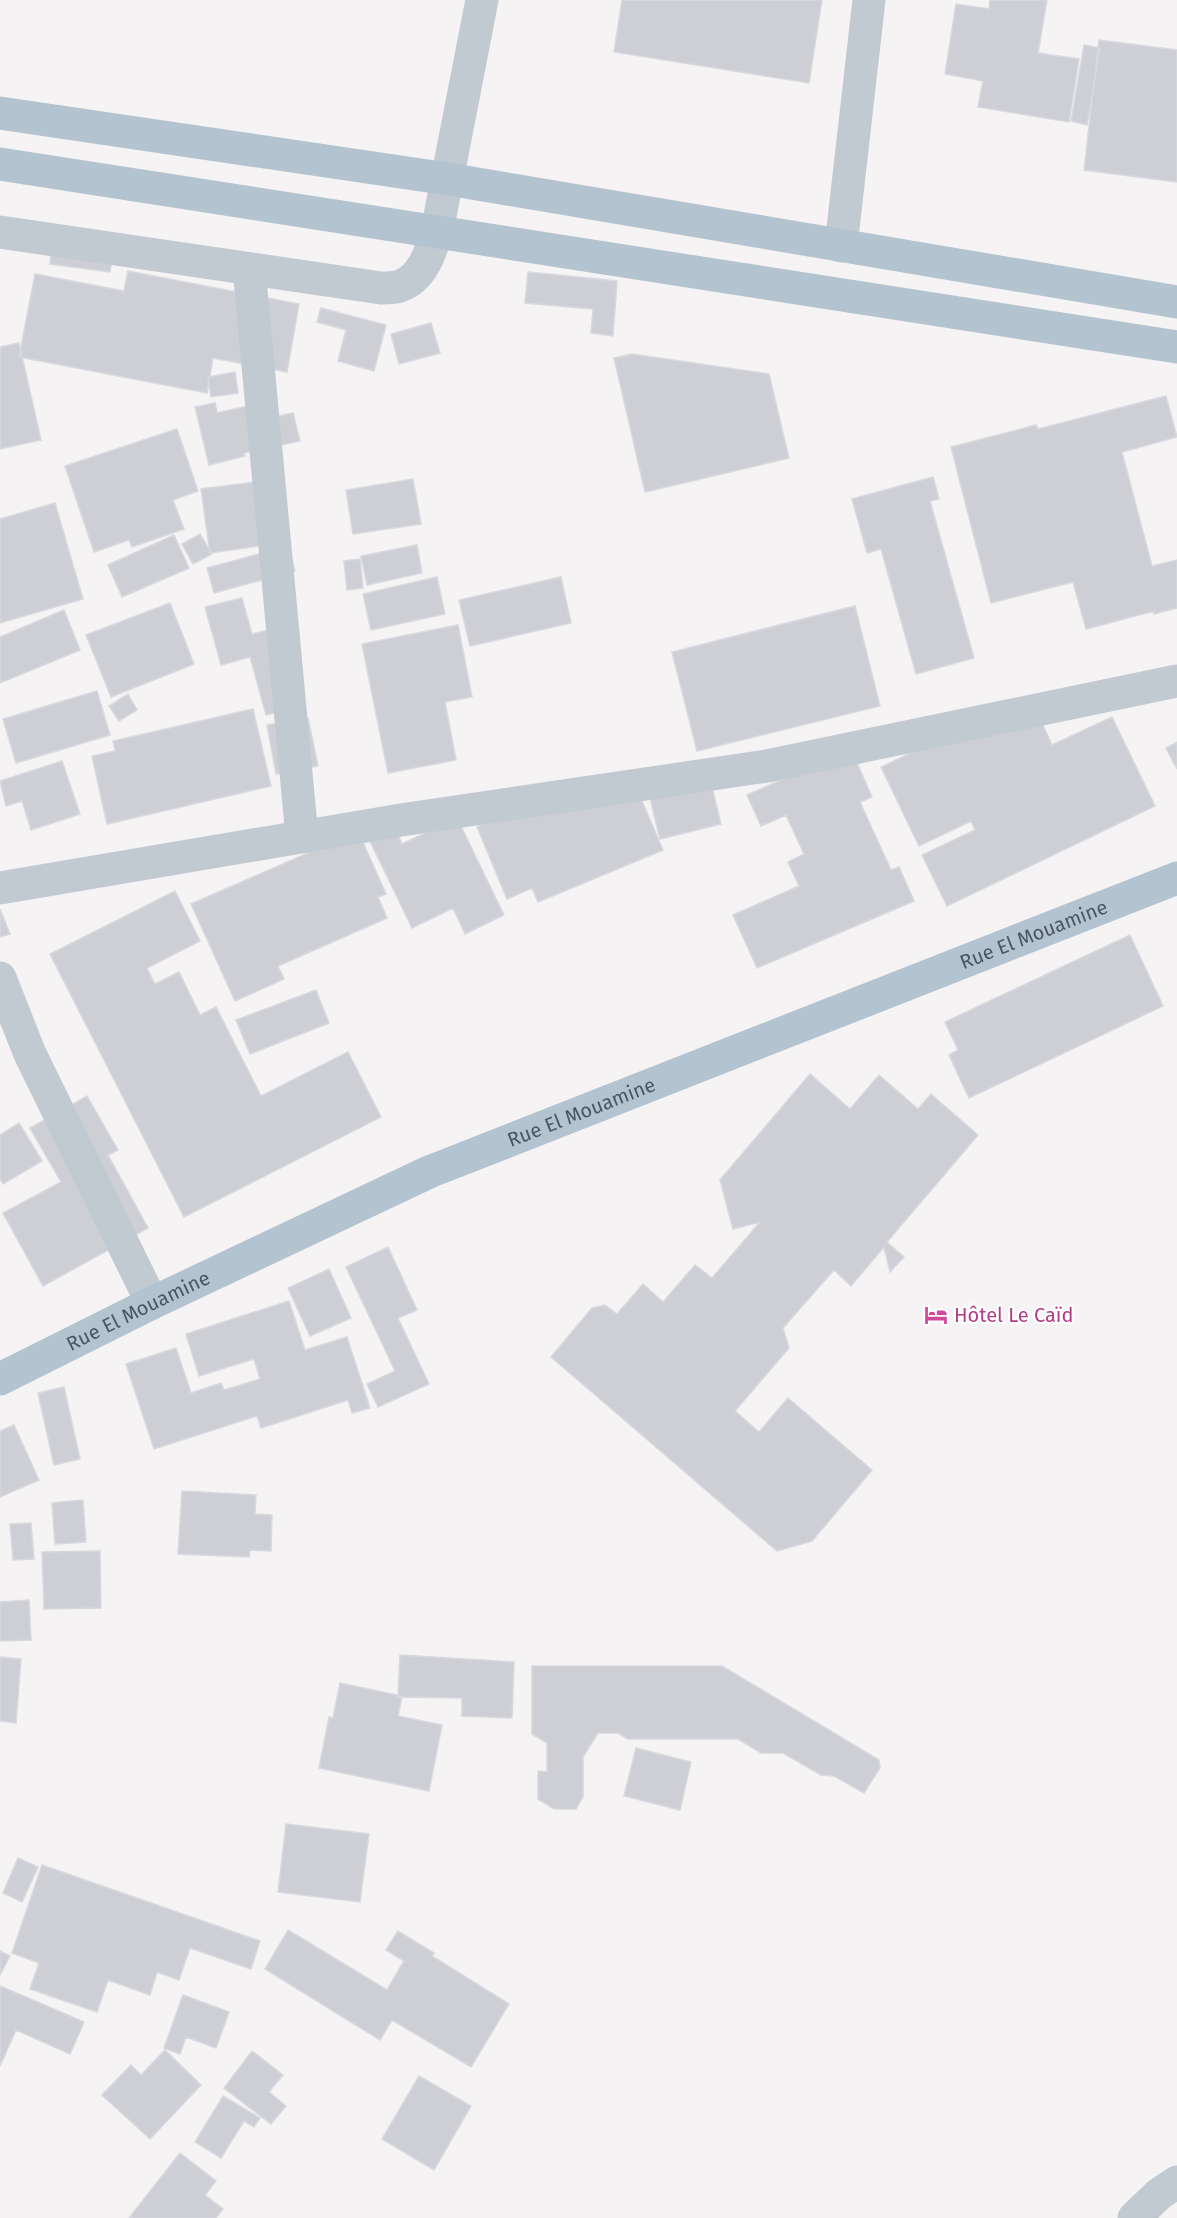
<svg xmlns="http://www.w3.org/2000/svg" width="1177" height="2218" viewBox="0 0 1177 2218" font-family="'Fira Sans',sans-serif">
<rect width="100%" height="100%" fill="#f5f3f3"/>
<path fill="#cdcfd5" stroke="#d7d9de" stroke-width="1.5" d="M 622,0 L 822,0 L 809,83 L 614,52 Z
M 990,0 L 1047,0 L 1038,53 L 1079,59 L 1069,122 L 978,107 L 983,81 L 945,74 L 956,4 L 989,9 Z
M 1099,40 L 1177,50 L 1177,182 L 1084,170 Z
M 1084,45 L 1100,48 L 1087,125 L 1071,121 Z
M 52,242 L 113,251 L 110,272 L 50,264 Z
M 128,271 L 299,304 L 287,372 L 213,358 L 207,393 L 19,357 L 35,274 L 124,291 Z
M 528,272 L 617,281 L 613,336 L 591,333 L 593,309 L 525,303 Z
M 321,308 L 386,325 L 374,371 L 338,361 L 346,330 L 317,322 Z
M 431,323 L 440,353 L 399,364 L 391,334 Z
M 19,343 L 41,440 L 0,449 L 0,347 Z
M 632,354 L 769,374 L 789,458 L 645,492 L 614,358 Z
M 235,372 L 238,393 L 211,397 L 208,377 Z
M 1166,396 L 1177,437 L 1122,452 L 1152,566 L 1177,560 L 1177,608 L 1154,614 L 1154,611 L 1086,629 L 1073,582 L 991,603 L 951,447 L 1036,425 L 1038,429 Z
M 215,403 L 217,413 L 248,406 L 252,422 L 293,413 L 300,441 L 244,453 L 245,456 L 209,465 L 195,407 Z
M 177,429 L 198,491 L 173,500 L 184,529 L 132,547 L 129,540 L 94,552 L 65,466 Z
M 933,477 L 939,499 L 930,501 L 974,658 L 916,674 L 881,549 L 867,553 L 852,499 Z
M 279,479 L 288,542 L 210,553 L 201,489 Z
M 413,479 L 421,524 L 353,534 L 346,490 Z
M 55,503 L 83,599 L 0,623 L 0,519 Z
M 200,534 L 212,554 L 193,564 L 182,544 Z
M 174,535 L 189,568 L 122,597 L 108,565 Z
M 417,545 L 422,573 L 367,585 L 361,556 Z
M 288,546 L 295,571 L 214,593 L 207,568 Z
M 360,559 L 363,588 L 347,590 L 344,561 Z
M 437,577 L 445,614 L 371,630 L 363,594 Z
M 561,577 L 571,623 L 470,646 L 459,600 Z
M 242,598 L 252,634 L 280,627 L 302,706 L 266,715 L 250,657 L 221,665 L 205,607 Z
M 170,603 L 194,664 L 111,697 L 86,635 Z
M 855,606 L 880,706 L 697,751 L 672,652 Z
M 64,610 L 80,650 L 0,683 L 0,637 Z
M 458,625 L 472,697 L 445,702 L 456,760 L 388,773 L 362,644 Z
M 97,691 L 110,735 L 16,763 L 3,719 Z
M 128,694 L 137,710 L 119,721 L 109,706 Z
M 1030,697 L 1052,745 L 1112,717 L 1155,806 L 947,906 L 922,855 L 975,830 L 971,821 L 919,846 L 881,767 Z
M 253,709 L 271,786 L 107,824 L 92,756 L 115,751 L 113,741 Z
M 308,718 L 318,766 L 276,774 L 267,725 Z
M 1177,742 L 1177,769 L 1166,748 Z
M 851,749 L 872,797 L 860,802 L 891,870 L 899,867 L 914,901 L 757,968 L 733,915 L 799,886 L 788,862 L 804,854 L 786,815 L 761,826 L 747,795 Z
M 62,761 L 80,814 L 31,830 L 22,801 L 6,806 L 0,781 Z
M 708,771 L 721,824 L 660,839 L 647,786 Z
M 633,780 L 663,850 L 538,902 L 532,888 L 507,899 L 477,827 L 552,795 Z
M 457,818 L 504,915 L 465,934 L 453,908 L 412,928 L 368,837 L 394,825 L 402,844 Z
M 358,831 L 386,894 L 378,897 L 387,918 L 278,966 L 284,979 L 235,1001 L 191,904 Z
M 175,891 L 200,941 L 147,968 L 155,984 L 179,972 L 200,1015 L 216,1007 L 261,1096 L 348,1052 L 381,1117 L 184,1217 L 50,954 Z
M 0,909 L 10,934 L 0,937 Z
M 1130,935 L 1163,1006 L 969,1098 L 949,1055 L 958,1050 L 945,1022 Z
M 316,990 L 329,1023 L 250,1054 L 236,1020 Z
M 810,1074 L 850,1109 L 879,1075 L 918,1109 L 931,1094 L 978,1135 L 887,1242 L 904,1257 L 890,1272 L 884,1247 L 851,1286 L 834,1270 L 783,1328 L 789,1348 L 735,1411 L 759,1432 L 788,1398 L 872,1470 L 812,1541 L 777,1551 L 551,1357 L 592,1308 L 605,1305 L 617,1314 L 643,1284 L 663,1302 L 695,1265 L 712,1278 L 760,1222 L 733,1229 L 720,1180 Z
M 87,1096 L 118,1150 L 108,1155 L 148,1228 L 43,1286 L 3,1213 L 61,1182 L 30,1128 Z
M 19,1123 L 42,1161 L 3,1184 L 0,1179 L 0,1135 Z
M 388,1247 L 417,1310 L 398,1318 L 429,1384 L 378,1407 L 367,1384 L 395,1371 L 346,1267 Z
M 329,1269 L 351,1318 L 310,1336 L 288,1288 Z
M 289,1301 L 305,1350 L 347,1337 L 370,1408 L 352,1413 L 348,1400 L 261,1428 L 257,1416 L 154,1449 L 126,1364 L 176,1348 L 191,1393 L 221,1383 L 224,1390 L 260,1379 L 254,1359 L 199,1376 L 186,1334 Z
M 64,1387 L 80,1459 L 54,1465 L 38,1393 Z
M 14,1425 L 39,1480 L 0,1497 L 0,1431 Z
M 182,1491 L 256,1495 L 255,1514 L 272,1515 L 271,1551 L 250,1550 L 249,1557 L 178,1554 Z
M 83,1500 L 86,1542 L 55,1544 L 52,1503 Z
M 31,1523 L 34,1559 L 13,1560 L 10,1524 Z
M 100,1551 L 101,1608 L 44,1609 L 42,1552 Z
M 29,1600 L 31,1640 L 0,1641 L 0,1602 Z
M 400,1655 L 514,1662 L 512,1718 L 462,1716 L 462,1698 L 398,1697 Z
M 0,1657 L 21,1659 L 16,1723 L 0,1721 Z
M 532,1666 L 722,1666 L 879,1760 L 880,1768 L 864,1793 L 834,1776 L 821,1775 L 783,1753 L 761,1753 L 738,1739 L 628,1739 L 618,1733 L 598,1733 L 583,1757 L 583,1797 L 576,1809 L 554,1809 L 538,1799 L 538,1771 L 547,1772 L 547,1743 L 532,1734 Z
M 340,1683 L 402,1696 L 398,1716 L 442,1725 L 429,1791 L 319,1768 L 329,1717 L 333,1718 Z
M 636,1748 L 691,1762 L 680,1810 L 624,1796 Z
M 286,1824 L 369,1834 L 360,1902 L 278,1892 Z
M 18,1858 L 38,1867 L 22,1902 L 3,1893 Z
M 42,1865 L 260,1941 L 251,1969 L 190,1948 L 179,1980 L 157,1972 L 150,1995 L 108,1980 L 97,2012 L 30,1989 L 39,1963 L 12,1953 Z
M 288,1930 L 387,1990 L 404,1961 L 386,1950 L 398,1931 L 434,1953 L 432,1956 L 509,2004 L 471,2067 L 392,2020 L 380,2040 L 265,1969 Z
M 0,1951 L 10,1956 L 0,1975 Z
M 0,1986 L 84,2022 L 70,2054 L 16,2030 L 0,2066 Z
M 183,1995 L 229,2012 L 216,2048 L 186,2037 L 180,2054 L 164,2048 Z
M 165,2050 L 201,2085 L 150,2139 L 102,2095 L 131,2065 L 141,2075 Z
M 252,2051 L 283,2075 L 269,2092 L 286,2106 L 271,2124 L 224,2088 Z
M 419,2076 L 471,2106 L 434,2170 L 382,2139 Z
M 223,2096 L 260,2118 L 254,2127 L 244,2121 L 221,2158 L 195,2142 Z
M 180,2153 L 216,2181 L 205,2195 L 223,2209 L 216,2218 L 129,2218 Z"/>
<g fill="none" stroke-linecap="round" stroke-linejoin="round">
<path stroke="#c2cad1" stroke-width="33" d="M 0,232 L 381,288 C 387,288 395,288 400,286 C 423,278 431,251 437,231 L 482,0
M 841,246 L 869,0
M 249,269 L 302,837
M 0,888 L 401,820 L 767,766 L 1177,681
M 0,978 L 30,1054 L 152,1303
M 1134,2218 L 1159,2194 L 1177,2182"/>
<g stroke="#b4c3d0" stroke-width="33">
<path d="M 0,113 L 448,179 L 1177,302"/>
<path d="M 0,164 L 1177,347"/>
<path id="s1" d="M 0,1379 L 152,1303 L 429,1172 L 1177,878"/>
</g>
</g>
<defs>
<g id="hotel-bare" transform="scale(1.8)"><path d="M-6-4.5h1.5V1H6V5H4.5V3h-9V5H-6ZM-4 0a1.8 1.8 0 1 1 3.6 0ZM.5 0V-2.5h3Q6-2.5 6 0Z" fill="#d1479c" stroke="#fff" stroke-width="2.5" paint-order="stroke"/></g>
</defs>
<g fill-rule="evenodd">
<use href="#hotel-bare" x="936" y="1315"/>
</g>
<g text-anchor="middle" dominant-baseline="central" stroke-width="4.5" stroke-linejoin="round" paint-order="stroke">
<g font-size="20" fill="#4b5660" stroke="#fff">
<text stroke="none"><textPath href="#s1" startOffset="1126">Rue El Mouamine</textPath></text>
<text stroke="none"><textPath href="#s1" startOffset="640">Rue El Mouamine</textPath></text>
<text stroke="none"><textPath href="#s1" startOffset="154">Rue El Mouamine</textPath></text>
</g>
<g font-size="20" fill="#b23c85" stroke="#fff" text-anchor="start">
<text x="954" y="1315">Hôtel Le Caïd</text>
</g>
</g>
</svg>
